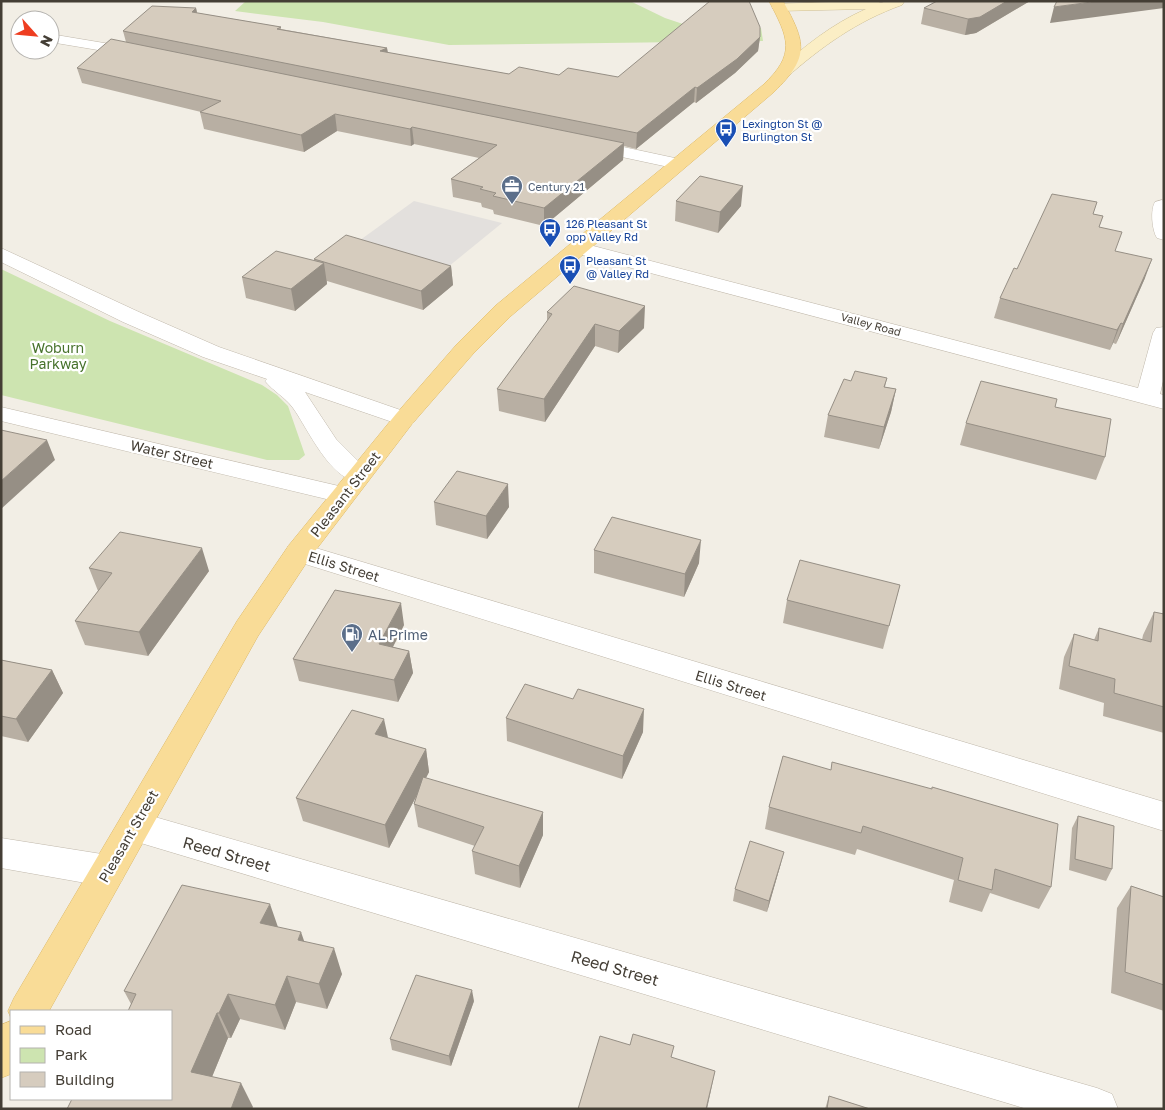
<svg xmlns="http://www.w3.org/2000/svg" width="1165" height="1110" viewBox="0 0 1165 1110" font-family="'Golos Text',sans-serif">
<rect width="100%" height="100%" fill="#f2eee5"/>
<path fill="#cde4b0" d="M 246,1 L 630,1 L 665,18 L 698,29 L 761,28 L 763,41 L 449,45 L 323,22 L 235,11 Z
M 1,269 L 110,321 L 262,385 L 277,395 L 288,406 L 305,455 L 299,460 L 267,460 L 1,395 Z"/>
<path fill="#e3e0dd" d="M 414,201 L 502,223 L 443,271 L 352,246 Z"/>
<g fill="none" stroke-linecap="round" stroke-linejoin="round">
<g stroke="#c0b8ab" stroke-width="1">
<path id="street" d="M 50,34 L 140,49 L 145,50 L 147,53 L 145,56 L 140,57 L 50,42 Z
M 586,139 L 684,160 L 687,164 L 684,168 L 678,169 L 580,148 L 577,144 L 580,140 Z
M 1162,200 L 1164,201 L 1164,240 L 1157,238 C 1152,231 1150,209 1155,202 Z
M 578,242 L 1138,388 L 1153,333 L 1156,328 L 1164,327 L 1164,377 L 1160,394 L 1164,395 L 1164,409 L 571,252 L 568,248 L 571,244 Z
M 1,248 L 139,312 L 219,347 L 412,414 L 416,419 L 412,424 L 404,426 L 305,392 L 336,439 L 372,475 L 368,481 C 334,490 309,430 293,408 C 285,397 273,391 265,381 L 267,379 L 203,357 L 123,322 L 1,262 Z
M 1,407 L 343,487 L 352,489 L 356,495 L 352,501 L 343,503 L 1,421 Z
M 299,543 L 1164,802 L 1164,831 L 289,559 L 285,552 L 289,545 Z
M 134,811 L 1097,1088 L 1112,1094 L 1118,1109 L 1027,1109 L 134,841 L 122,836 L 117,826 L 122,816 Z
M 1,838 L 108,855 L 121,860 L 126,871 L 121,882 L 108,887 L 1,868 Z"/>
</g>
<g stroke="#cfc097" stroke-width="1">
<path id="secondary" d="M 861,1 L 876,1 L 881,3 L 886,1 L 904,2 L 902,5 C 857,21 821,47 786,78 L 776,78 L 773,75 L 776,72 C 803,47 832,24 866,9 L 779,11 L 774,10 L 772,7 L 774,4 Z"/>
</g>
<g stroke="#ddb968" stroke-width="1">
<path id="primary" d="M 769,1 L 783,1 C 806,43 810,57 774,92 L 511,316 L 473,354 L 412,424 L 309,559 L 258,636 L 49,1011 L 11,1011 L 11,1018 L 8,1011 L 14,998 L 237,621 L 289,545 L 396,414 L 457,344 L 495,306 L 763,85 C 796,54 789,39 769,1 Z
M 11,1021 L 11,1074 L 1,1078 L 1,1025 Z"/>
</g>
<use href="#street" fill="#fff" fill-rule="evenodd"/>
<use href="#secondary" fill="#fbeec5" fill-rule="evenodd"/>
<use href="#primary" fill="#f9dc97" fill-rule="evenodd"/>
</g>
<path fill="#b8afa3" d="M 937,1 L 1030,1 L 976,33 L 965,35 L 921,24 L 924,8 Z
M 196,8 L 197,13 L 281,27 L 281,29 L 387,48 L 388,53 L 509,74 L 559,75 L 618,77 L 760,37 L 758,51 L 735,73 L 696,103 L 694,102 L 636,149 L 624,146 L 623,160 L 544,226 L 494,214 L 493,210 L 482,207 L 481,203 L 453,197 L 451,179 L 479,158 L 414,144 L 411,146 L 337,131 L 304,152 L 204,129 L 200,112 L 201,112 L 82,83 L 77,68 L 126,42 L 123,31 Z
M 676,201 L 741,206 L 718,233 L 675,221 Z
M 1093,214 L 1103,216 L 1099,227 L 1115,251 L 1145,278 L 1116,344 L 1113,343 L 1110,350 L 994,318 L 1000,298 L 1017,269 Z
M 314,259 L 451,266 L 453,285 L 423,310 L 327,281 L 327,284 L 295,311 L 246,298 L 242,277 L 314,261 Z
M 547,312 L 644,328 L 618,353 L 595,346 L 545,422 L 499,411 L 497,389 L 547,322 Z
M 887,378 L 885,387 L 896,389 L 891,412 L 879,449 L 824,437 L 828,415 L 851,381 Z
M 1055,407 L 1105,457 L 1096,480 L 960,445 L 966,423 Z
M 434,502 L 509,507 L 487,539 L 436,525 Z
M 594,550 L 699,563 L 684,597 L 594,573 Z
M 89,568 L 209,571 L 148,656 L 85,645 L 75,621 L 98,591 Z
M 900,585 L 883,649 L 783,623 L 787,600 Z
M 1154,612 L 1164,614 L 1164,733 L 1103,716 L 1104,703 L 1059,689 L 1064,657 L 1074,634 L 1094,640 L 1099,628 L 1142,640 L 1143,635 Z
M 404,625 L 393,647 L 409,651 L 413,673 L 398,702 L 299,681 L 293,659 Z
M 1,660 L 52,670 L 63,693 L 28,742 L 1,736 Z
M 506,718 L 643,732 L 622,779 L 507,741 Z
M 388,738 L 426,749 L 429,772 L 426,778 L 543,835 L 520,888 L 475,874 L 472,851 L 475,846 L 418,827 L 414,804 L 416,797 L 389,848 L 303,821 L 296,798 Z
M 783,756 L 1051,887 L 1039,909 L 990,893 L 982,912 L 949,902 L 954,880 L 857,849 L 855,855 L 765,829 L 769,807 Z
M 1078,816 L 1112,869 L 1106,881 L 1069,870 L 1072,828 Z
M 781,863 L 767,912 L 733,901 L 735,889 Z
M 1131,886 L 1164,897 L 1164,1011 L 1111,993 L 1117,908 Z
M 278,927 L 304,942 L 342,974 L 327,1009 L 296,1002 L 285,1030 L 240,1019 L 231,1038 L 228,1038 L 212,1077 L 253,1107 L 171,1099 L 131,1004 L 124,991 Z
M 474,1001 L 451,1066 L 392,1050 L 390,1039 Z
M 829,1096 L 870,1109 L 825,1109 Z"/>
<path fill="#968f85" d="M 1007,1 L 1030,1 L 976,33 L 965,35 L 968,19 Z
M 1099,1 L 1164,1 L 1164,8 L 1050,23 L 1054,7 Z
M 196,8 L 199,22 L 192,12 Z
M 760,37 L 758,51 L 735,73 L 696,103 L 697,88 Z
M 387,48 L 389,62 L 380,51 Z
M 695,87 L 694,102 L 636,149 L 637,133 Z
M 335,114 L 337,131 L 304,152 L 301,135 Z
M 412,127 L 414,144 L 411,146 L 410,129 Z
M 624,143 L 623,160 L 544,226 L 544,208 Z
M 743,186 L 741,206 L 718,233 L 720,212 Z
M 1152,259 L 1145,278 L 1116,344 L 1123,324 Z
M 324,263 L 327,284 L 295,311 L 291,289 Z
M 451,266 L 453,285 L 423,310 L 421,291 Z
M 645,306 L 644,328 L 618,353 L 619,331 Z
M 1121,323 L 1113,343 L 1110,350 L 1117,330 Z
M 595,324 L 595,346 L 545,422 L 544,399 Z
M 896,389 L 891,412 L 879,449 L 884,427 Z
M 47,440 L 55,460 L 1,509 L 1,481 Z
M 508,484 L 509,507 L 487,539 L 486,516 Z
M 701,540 L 699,563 L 684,597 L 685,574 Z
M 202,548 L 209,571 L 148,656 L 139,632 Z
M 401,603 L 404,625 L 383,666 L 379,644 Z
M 409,651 L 413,673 L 398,702 L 394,680 Z
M 52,670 L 63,693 L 28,742 L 16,719 Z
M 644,709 L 643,732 L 622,779 L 623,756 Z
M 384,719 L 389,742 L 375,734 Z
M 426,749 L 429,772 L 389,848 L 385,825 Z
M 543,812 L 543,835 L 520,888 L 519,866 Z
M 784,852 L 781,863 L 767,912 L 769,901 Z
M 270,904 L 279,930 L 260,923 Z
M 301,932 L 310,958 L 298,940 Z
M 334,948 L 342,974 L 327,1009 L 319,984 Z
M 287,976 L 296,1002 L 285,1030 L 275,1005 Z
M 472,990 L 474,1001 L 451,1066 L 449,1056 Z
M 228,994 L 240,1019 L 231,1038 L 219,1013 Z
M 217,1013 L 228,1038 L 204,1096 L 191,1072 Z
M 715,1071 L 707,1109 L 706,1109 Z
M 241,1083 L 253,1107 L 252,1109 L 231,1109 Z"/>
<path fill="#d6ccbe" stroke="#968f85" d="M 710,1 L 749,1 L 760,27 L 760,37 L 737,59 L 697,88 L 695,87 L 637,133 L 123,31 L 152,6 L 196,8 L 192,12 L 281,27 L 277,29 L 387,48 L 380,51 L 509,74 L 519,67 L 559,75 L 568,68 L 618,77 Z
M 937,1 L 1007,1 L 980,17 L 968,19 L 924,8 Z
M 1057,1 L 1099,1 L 1054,7 Z
M 111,39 L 624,143 L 544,208 L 493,196 L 496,193 L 480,189 L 483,187 L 451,179 L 497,145 L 412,127 L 410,129 L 335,114 L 301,135 L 200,112 L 221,101 L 77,68 Z
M 700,176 L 743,186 L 720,212 L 676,201 Z
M 1052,194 L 1097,202 L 1093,214 L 1103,216 L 1099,227 L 1122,232 L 1115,251 L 1152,259 L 1123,324 L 1121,323 L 1117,330 L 1000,298 L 1014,268 L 1017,269 Z
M 346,235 L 451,266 L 421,291 L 314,259 Z
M 276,251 L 324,263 L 291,289 L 242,277 Z
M 574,286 L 645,306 L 619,331 L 595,324 L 544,399 L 497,389 L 552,314 L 547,312 Z
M 855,371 L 887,378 L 884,387 L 896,389 L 884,427 L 828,415 L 844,379 L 851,381 Z
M 981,381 L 1057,399 L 1055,407 L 1111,419 L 1105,457 L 966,423 Z
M 1,430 L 47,440 L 1,481 Z
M 457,471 L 508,484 L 486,516 L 434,502 Z
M 612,517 L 701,540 L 685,574 L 594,550 Z
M 120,532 L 202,548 L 139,632 L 75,621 L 112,573 L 89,568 Z
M 800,560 L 900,585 L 889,626 L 787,600 Z
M 335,590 L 401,603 L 379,644 L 409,651 L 394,680 L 293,659 Z
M 1154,612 L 1164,614 L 1164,707 L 1114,693 L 1115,679 L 1069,666 L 1074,634 L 1098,641 L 1099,628 L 1151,642 Z
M 1,660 L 52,670 L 16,719 L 1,716 Z
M 525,684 L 573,699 L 578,689 L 644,709 L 623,756 L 506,718 Z
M 352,710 L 384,719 L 375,734 L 426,749 L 385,825 L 296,798 Z
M 783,756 L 831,770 L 832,762 L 932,789 L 932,787 L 1058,824 L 1051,887 L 995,869 L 992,890 L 958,880 L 963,858 L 863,826 L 861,833 L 769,807 Z
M 423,777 L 543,812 L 519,866 L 472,851 L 484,827 L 414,804 Z
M 1078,816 L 1114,826 L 1112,869 L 1075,859 Z
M 750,841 L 784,852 L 769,901 L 735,889 Z
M 182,885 L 270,904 L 260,923 L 301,932 L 298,940 L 334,948 L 319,984 L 287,976 L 275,1005 L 228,994 L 219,1013 L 217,1013 L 191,1072 L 241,1083 L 231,1109 L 67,1109 L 72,1099 L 171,1099 L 171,1011 L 128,1011 L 136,994 L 124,991 Z
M 1131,886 L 1164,897 L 1164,985 L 1125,972 Z
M 416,975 L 472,990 L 449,1056 L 390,1039 Z
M 633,1034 L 674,1046 L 671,1057 L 715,1071 L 706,1109 L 578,1109 L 600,1036 L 630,1045 Z
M 829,1096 L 870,1109 L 827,1109 Z"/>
<defs>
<g id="bus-pin" transform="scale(1.125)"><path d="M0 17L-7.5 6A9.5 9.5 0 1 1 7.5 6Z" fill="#1a4fb4" stroke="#fff"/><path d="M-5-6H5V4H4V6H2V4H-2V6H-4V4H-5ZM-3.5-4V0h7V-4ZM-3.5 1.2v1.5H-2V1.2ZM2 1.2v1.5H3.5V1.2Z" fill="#fff"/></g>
<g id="office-pin" transform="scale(1.125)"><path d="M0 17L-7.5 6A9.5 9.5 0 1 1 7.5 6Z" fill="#5c6f8a" stroke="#fff"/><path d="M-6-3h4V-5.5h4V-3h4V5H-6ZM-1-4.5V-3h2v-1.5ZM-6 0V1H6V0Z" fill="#fff"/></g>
<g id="fuel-pin" transform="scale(1.125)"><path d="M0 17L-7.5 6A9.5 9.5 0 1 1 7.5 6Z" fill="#5c6f8a" stroke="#fff"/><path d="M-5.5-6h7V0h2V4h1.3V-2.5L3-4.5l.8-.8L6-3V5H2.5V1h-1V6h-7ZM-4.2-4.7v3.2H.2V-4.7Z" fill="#fff"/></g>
</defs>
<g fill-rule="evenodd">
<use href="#bus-pin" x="726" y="129"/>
<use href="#office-pin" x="512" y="186"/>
<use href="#bus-pin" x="550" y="229"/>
<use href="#bus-pin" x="570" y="266"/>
<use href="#fuel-pin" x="352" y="634"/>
</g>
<g text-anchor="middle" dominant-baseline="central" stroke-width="4.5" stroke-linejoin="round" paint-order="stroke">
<g font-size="11" fill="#164399" stroke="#fff" text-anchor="start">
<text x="742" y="123">Lexington St @<tspan x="742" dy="13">Burlington St</tspan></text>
<text x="566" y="223">126 Pleasant St<tspan x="566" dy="13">opp Valley Rd</tspan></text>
<text x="586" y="260">Pleasant St<tspan x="586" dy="13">@ Valley Rd</tspan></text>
</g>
<g font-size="11" fill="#4e5e75" stroke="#fff" text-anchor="start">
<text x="528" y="186">Century 21</text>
</g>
<g font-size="11" fill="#443e35" stroke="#fff">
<text transform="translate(871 324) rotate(15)">Valley Road</text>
</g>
<g font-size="14" fill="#47722c" stroke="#fff">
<text x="58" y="347">Woburn<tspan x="58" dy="16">Parkway</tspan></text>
</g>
<g font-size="14" fill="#443e35" stroke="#fff">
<text transform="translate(172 454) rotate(13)">Water Street</text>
<text transform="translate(345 494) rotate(-52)">Pleasant Street</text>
<text transform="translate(344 566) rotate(17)">Ellis Street</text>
<text transform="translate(731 685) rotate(17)">Ellis Street</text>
<text transform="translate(128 836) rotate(-60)">Pleasant Street</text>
</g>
<g font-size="14" fill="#4e5e75" stroke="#fff" text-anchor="start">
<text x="368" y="634">AL Prime</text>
</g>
<g font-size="16" fill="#443e35" stroke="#fff">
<text transform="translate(227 854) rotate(16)">Reed Street</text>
<text transform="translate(615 968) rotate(16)">Reed Street</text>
</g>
</g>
<rect width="1165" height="1110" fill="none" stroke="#443e35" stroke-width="5"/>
<rect x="10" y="1010" width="162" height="90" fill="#ffffff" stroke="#b4b2ae"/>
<rect x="20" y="1026" width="25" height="8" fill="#f9dc97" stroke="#b4b2ae"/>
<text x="55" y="1035" font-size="15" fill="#443e35">Road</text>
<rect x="20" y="1048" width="25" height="15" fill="#cde4b0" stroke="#b4b2ae"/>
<text x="55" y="1060" font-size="15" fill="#443e35">Park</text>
<rect x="20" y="1072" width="25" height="15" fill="#d6ccbe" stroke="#b4b2ae"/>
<text x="55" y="1085" font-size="15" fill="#443e35">Building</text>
<g transform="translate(35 35) rotate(117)"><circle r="24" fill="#ffffff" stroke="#b4b2ae"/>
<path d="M0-4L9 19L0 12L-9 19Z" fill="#ee3d20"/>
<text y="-8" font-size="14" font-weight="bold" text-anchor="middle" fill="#443e35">N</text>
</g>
</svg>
